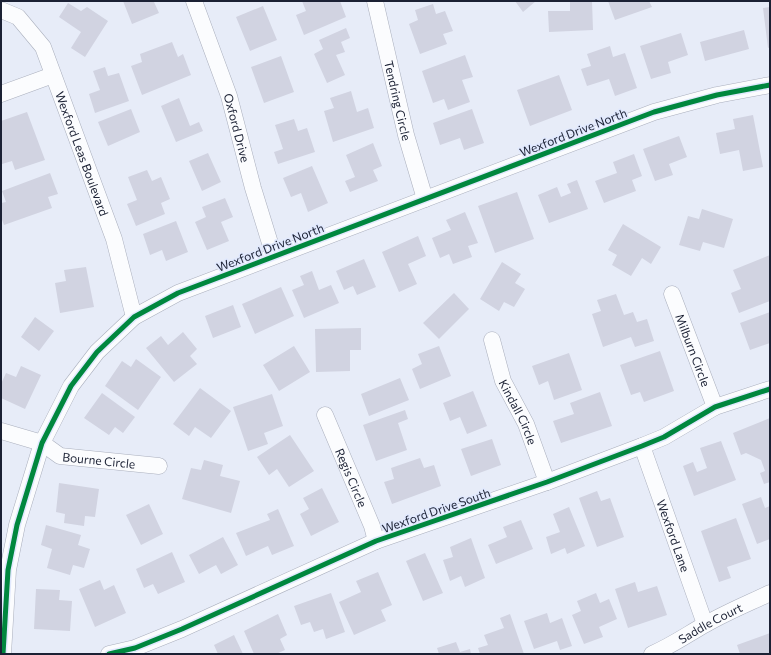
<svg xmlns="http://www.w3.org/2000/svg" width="771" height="655" viewBox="0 0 771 655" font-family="Commissioner,sans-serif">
<rect width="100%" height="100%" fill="#e7ecf8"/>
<path fill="#d1d3e1" d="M 123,1 L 157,1 L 154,2 L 159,13 L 132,24 Z
M 302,1 L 340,1 L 346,17 L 304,35 L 296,15 L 306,11 Z
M 515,1 L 536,1 L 523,12 Z
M 570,1 L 592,1 L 593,30 L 549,32 L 548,11 L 570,11 Z
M 608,1 L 649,1 L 652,7 L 615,20 Z
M 68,3 L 81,11 L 87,7 L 108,21 L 85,57 L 71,48 L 81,32 L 59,17 Z
M 433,4 L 436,14 L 445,11 L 453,31 L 443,34 L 447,44 L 420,54 L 409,24 L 418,20 L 415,10 Z
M 263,6 L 277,40 L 250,51 L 236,17 Z
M 770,7 L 770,47 L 768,48 L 763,8 Z
M 346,28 L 350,38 L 341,42 L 345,52 L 336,55 L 345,75 L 327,83 L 314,54 L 323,49 L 319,40 Z
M 744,30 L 749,49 L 705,61 L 700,42 Z
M 681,33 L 688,55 L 668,62 L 671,73 L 651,79 L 640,46 Z
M 172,42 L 178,57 L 183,54 L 191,75 L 142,95 L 131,66 L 142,62 L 140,54 Z
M 610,46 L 613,57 L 625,53 L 637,88 L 615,96 L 609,79 L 587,86 L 581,69 L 591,66 L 587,54 Z
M 465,55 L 473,77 L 462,80 L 470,102 L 448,110 L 444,99 L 433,103 L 422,71 Z
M 281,56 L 294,92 L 264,103 L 251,67 Z
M 105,67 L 108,76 L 119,73 L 129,101 L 95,113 L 89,94 L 100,90 L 93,71 Z
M 559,75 L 572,110 L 530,126 L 517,90 Z
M 351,91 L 357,112 L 368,108 L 374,128 L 333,142 L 324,111 L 334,108 L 330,98 Z
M 179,98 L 190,126 L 199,122 L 203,131 L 176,142 L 161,106 Z
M 131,109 L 140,132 L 108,146 L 98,122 Z
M 472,109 L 484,143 L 464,150 L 460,138 L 440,145 L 433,123 Z
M 27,112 L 45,160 L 15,170 L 12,161 L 2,164 L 1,161 L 1,121 Z
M 753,115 L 763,167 L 743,171 L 739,150 L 720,154 L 716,133 L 735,129 L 733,119 Z
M 294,119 L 298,131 L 307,128 L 315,152 L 278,164 L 274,152 L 283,149 L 275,125 Z
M 679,136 L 687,157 L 669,164 L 673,175 L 655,181 L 643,149 Z
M 373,143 L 382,166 L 373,170 L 378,181 L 350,192 L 345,181 L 355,177 L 346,155 Z
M 208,153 L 221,182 L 202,191 L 189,161 Z
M 634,154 L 642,176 L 632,180 L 636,191 L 604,203 L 595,181 L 617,173 L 613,162 Z
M 312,166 L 328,203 L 308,212 L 301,193 L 291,197 L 283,178 Z
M 147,170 L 152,181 L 161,177 L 170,199 L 161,203 L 165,214 L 136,226 L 127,204 L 137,200 L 128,177 Z
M 50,173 L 58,194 L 48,197 L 52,208 L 4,225 L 1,217 L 1,203 L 6,202 L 2,191 Z
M 577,180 L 588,209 L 549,223 L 538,195 L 557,187 L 561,197 L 571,193 L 567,184 Z
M 517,192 L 534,239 L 495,253 L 478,206 Z
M 225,198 L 233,217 L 221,222 L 229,241 L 207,250 L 195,222 L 206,217 L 202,207 Z
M 702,209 L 733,219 L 724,248 L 703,242 L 700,251 L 679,245 L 688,216 L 699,219 Z
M 465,212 L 478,243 L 468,246 L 472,257 L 453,264 L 449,254 L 440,258 L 432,238 L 451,230 L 446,220 Z
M 176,221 L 188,252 L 166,261 L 162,250 L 150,255 L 143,234 Z
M 623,224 L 661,247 L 651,264 L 642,258 L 631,276 L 612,265 L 617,255 L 608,250 Z
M 418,236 L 426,256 L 408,264 L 417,284 L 399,292 L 382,252 Z
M 770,255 L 770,301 L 739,313 L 731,293 L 741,289 L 733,270 Z
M 364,259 L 376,287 L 357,295 L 353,286 L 344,290 L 336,271 Z
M 502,262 L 521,274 L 515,283 L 525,289 L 514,307 L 504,302 L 499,311 L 480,299 Z
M 86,267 L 94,307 L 60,313 L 55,283 L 66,281 L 64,270 Z
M 312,271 L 319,290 L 331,285 L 339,303 L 304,318 L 292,290 L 304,285 L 300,276 Z
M 281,287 L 294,316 L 255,334 L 242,304 Z
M 454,293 L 469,309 L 439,339 L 423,323 Z
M 616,294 L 624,315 L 633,312 L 637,322 L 647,319 L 654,341 L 635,347 L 631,337 L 603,347 L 592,314 L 601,311 L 597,300 Z
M 233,305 L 241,327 L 213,338 L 205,316 Z
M 770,312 L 770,343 L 750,350 L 740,323 Z
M 35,317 L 54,331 L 39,351 L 21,337 Z
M 361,328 L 361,350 L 350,350 L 350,371 L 316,372 L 315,329 Z
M 183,332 L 197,349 L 190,356 L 197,364 L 174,382 L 146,348 L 161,336 L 168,345 Z
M 294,346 L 310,372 L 279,391 L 263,365 Z
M 439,346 L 451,376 L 420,389 L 412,369 L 422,364 L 418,354 Z
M 660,351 L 674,391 L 644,402 L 640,392 L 631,395 L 620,365 Z
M 569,353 L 582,390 L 554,400 L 548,381 L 539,385 L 532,366 Z
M 136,359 L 161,377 L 138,410 L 105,386 L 122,361 L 131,367 Z
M 21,366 L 41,375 L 25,409 L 1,398 L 1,384 L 6,373 L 16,377 Z
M 400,378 L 409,400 L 369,416 L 361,394 Z
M 200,388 L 231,411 L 211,438 L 195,427 L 189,436 L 173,424 Z
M 473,391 L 487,426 L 467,434 L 460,417 L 450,421 L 443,403 Z
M 600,392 L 612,426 L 561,443 L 553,421 L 574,414 L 570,403 Z
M 102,393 L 135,417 L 123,433 L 115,427 L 109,435 L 84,418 Z
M 272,394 L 283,426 L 264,433 L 268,444 L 248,451 L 233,407 Z
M 405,410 L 408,419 L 398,423 L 407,450 L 376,461 L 363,425 Z
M 770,418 L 770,482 L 764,484 L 760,473 L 765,471 L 761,460 L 746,453 L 741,455 L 733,433 Z
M 290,435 L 314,471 L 289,487 L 277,469 L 269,475 L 257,457 Z
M 492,439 L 501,465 L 471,476 L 461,449 Z
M 721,441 L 736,480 L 694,496 L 683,466 L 693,462 L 697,472 L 707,468 L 700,448 Z
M 420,458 L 424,468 L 434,465 L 441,486 L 392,504 L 384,482 L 394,479 L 391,468 Z
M 204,460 L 223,465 L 220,476 L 240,481 L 231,513 L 182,499 L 191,468 L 201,470 Z
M 59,483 L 99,489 L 95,517 L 85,516 L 84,526 L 64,523 L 65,514 L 56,512 Z
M 322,488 L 339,522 L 311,536 L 300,514 L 309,509 L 303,498 Z
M 597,491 L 601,501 L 610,498 L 624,537 L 597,547 L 579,498 Z
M 761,497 L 765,508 L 770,506 L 770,539 L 757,544 L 742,504 Z
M 149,504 L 163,534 L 141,545 L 126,515 Z
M 569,507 L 585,546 L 567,554 L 565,548 L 551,554 L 546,537 L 560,532 L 553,514 Z
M 278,509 L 294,546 L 272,555 L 268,546 L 246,556 L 236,533 L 270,520 L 267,514 Z
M 736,518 L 751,559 L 727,567 L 731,578 L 719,582 L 701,531 Z
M 521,520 L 533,549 L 496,564 L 488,545 L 507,537 L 503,527 Z
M 46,525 L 81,535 L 78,545 L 90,549 L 84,568 L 73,565 L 70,575 L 47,568 L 52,549 L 41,545 Z
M 223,537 L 238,565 L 221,574 L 216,565 L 199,574 L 189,555 Z
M 471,538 L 485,578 L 465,587 L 461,576 L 450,581 L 443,560 L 453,557 L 450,547 Z
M 172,552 L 185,582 L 158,594 L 153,584 L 144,588 L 136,569 Z
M 425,553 L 443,593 L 423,601 L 406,561 Z
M 378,572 L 392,605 L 381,610 L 386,621 L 354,635 L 339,602 L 361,592 L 356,581 Z
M 100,580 L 104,590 L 114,585 L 126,613 L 95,627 L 79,589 Z
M 635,582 L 638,592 L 657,586 L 667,615 L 628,628 L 615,589 Z
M 36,589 L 60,590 L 59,600 L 72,601 L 70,631 L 34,629 Z
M 331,593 L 345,632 L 326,639 L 323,629 L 314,632 L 310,622 L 301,625 L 294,606 Z
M 596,593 L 600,603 L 609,599 L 617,619 L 599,627 L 603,637 L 584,644 L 572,615 L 581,611 L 577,601 Z
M 547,613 L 550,623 L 562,618 L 572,646 L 560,650 L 557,641 L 534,649 L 524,621 Z
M 278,614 L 287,635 L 280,639 L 285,650 L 276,654 L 254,654 L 244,631 Z
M 510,614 L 524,654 L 480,654 L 478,648 L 488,645 L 484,635 L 504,628 L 500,618 Z
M 770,633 L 770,654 L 740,654 L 737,645 Z
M 234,635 L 243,654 L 218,654 L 214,645 Z
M 456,642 L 460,652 L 470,649 L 471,654 L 439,654 L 437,648 Z"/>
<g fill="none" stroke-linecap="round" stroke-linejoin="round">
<g stroke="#aaafbd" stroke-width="17">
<g id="minor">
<path id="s1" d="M 194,1 L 229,96 L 253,188 L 274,256"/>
<path id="s2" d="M 375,1 L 406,135 L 425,199"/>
<path id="s3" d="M 1,10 L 18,17 L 43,47 L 114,239 L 134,317"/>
<path d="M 1,94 L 53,75"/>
<path id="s4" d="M 672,294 L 715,407"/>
<path id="s5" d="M 492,340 L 503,381 L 526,424 L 547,482"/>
<path id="s6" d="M 325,415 L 372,526 L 376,541"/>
<path id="s7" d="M 1,431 L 42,443 L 60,456 L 159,466"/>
<path id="s8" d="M 642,446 L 705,624"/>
<path d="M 3,654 L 8,570 L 17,525 L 42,443 L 71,386 L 97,352 L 134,317 L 178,293 L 654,112 L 717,95 L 770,85"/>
<path d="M 109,654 L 135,648 L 182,629 L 376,541 L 547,482 L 642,446 L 664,437 L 715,407 L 770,389"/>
<path id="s9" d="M 652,654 C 671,646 688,634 706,624 C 727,612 749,603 770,593"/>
</g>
</g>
<use href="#minor" stroke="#fbfcfe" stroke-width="16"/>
<g stroke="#e1e9fe" stroke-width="8">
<path id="cycleway" d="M 3,654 L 8,570 L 17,525 L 42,443 L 71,386 L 97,352 L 134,317 L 178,293 L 654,112 L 717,95 L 770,85
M 109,654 L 135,648 L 182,629 L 376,541 L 547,482 L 642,446 L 664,437 L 715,407 L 770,389"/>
</g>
<use href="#cycleway" stroke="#00873e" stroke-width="5"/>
</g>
<g text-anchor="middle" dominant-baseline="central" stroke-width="3" stroke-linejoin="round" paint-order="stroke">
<g font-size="12" fill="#1b2134" stroke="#e1e9fe">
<text stroke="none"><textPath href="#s2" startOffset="102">Tendring Circle</textPath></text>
<text stroke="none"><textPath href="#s1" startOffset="134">Oxford Drive</textPath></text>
<text transform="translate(573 132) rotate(-21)">Wexford Drive North</text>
<text stroke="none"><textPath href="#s3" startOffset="171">Wexford Leas Boulevard</textPath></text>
<text transform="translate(270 247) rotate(-21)">Wexford Drive North</text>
<text stroke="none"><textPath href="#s4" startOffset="60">Milburn Circle</textPath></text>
<text stroke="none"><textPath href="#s5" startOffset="77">Kindall Circle</textPath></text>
<text stroke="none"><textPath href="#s7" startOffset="104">Bourne Circle</textPath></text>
<text stroke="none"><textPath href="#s6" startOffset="68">Regis Circle</textPath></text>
<text transform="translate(436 510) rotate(-19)">Wexford Drive South</text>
<text stroke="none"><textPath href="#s8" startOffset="95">Wexford Lane</textPath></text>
<text stroke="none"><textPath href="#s9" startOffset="66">Saddle Court</textPath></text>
</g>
</g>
<rect width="771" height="655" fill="none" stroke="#1b2134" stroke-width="4"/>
</svg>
